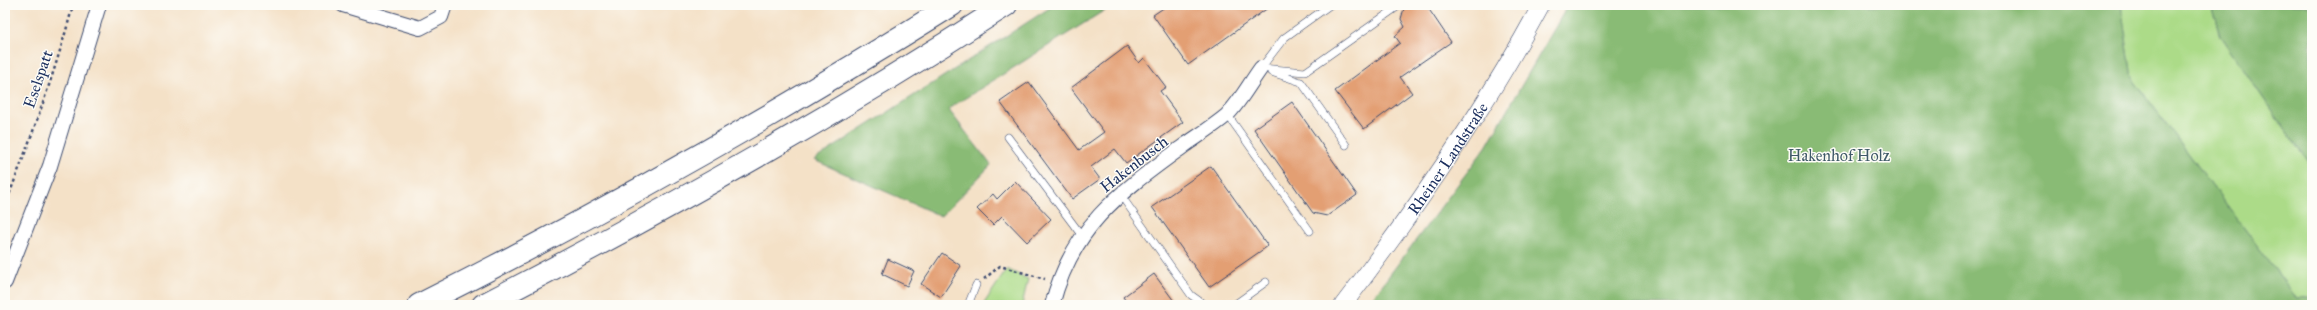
<svg xmlns="http://www.w3.org/2000/svg" width="2317" height="310" viewBox="0 0 2317 310" font-family="'IM FELL Great Primer',serif">
<rect width="100%" height="100%" fill="#fdfcf7"/>
<filter id="ink" filterUnits="userSpaceOnUse"><feTurbulence type="fractalNoise" baseFrequency=".025" numOctaves="2"/><feDisplacementMap in="SourceGraphic" scale="8" xChannelSelector="R" yChannelSelector="G"/><feConvolveMatrix kernelMatrix="1 2 1 2 8 2 1 2 1" color-interpolation-filters="sRGB"/></filter>
<filter id="wash" filterUnits="userSpaceOnUse"><feTurbulence type="fractalNoise" baseFrequency=".012" numOctaves="4" result="noise"/><feDisplacementMap in="SourceGraphic" scale="16" xChannelSelector="R" yChannelSelector="G"/><feGaussianBlur stdDeviation="0.9" result="paint"/><feColorMatrix in="noise" values="0 0 0 0 0 0 0 0 0 0 0 0 0 0 0 0 0 1.4 0 .05"/><feComposite in="paint" operator="in"/></filter>
<g filter="url(#wash)">
<rect width="100%" height="100%" fill="#f4e1c7"/>
<path fill="#acdb88" stroke="#648573" d="M 2121,5 L 2211,5 L 2220,36 L 2312,168 L 2312,298 L 2297,299 L 2132,78 Z
M 1007,269 L 1028,279 L 1022,305 L 983,305 Z"/>
<path fill="#89bb74" stroke="#527569" d="M 1054,5 L 1113,5 L 948,109 L 991,165 L 941,216 L 814,160 Z
M 1568,5 L 2121,5 L 2132,78 L 2297,299 L 2312,298 L 2312,305 L 1367,305 L 1486,147 Z
M 2211,5 L 2312,5 L 2312,168 L 2220,36 Z"/>
<g id="blocks">
<path fill="#e39f73" d="M 1168,5 L 1272,5 L 1188,65 L 1153,15 Z
M 1405,5 L 1426,5 L 1451,42 L 1400,77 L 1412,93 L 1364,129 L 1335,91 L 1400,43 L 1395,36 L 1405,27 L 1401,19 Z
M 1127,46 L 1139,63 L 1144,58 L 1166,87 L 1160,91 L 1183,122 L 1126,163 L 1115,149 L 1091,167 L 1100,179 L 1072,199 L 1000,102 L 1029,82 L 1079,150 L 1104,132 L 1071,88 Z
M 1292,102 L 1357,195 L 1327,216 L 1313,213 L 1254,129 Z
M 1211,166 L 1268,246 L 1209,287 L 1152,207 Z
M 1015,181 L 1051,219 L 1027,242 L 1002,216 L 993,225 L 977,209 L 993,194 L 997,199 Z
M 942,253 L 961,266 L 941,297 L 921,284 Z
M 888,259 L 914,271 L 907,286 L 882,274 Z
M 1154,274 L 1177,305 L 1129,305 L 1123,297 Z"/>
</g>
</g>
<g filter="url(#ink)">
<use href="#blocks" fill-opacity="0" stroke="#3c4a6e" stroke-width="1"/>
<g fill="none" stroke-linecap="round" stroke-linejoin="round">
<g stroke="#3c4a6e" stroke-width="8">
<path id="service" d="M 1261,68 L 1305,72 L 1400,5
M 1261,68 L 1284,38 L 1330,5
M 1271,72 L 1301,82 L 1346,145
M 1227,114 L 1310,231
M 1008,137 L 1082,236
M 1120,194 L 1191,295 L 1205,305
M 968,305 L 976,285
M 1234,305 L 1266,282"/>
</g>
<g stroke="#3c4a6e" stroke-width="16">
<path id="minor" d="M 343,5 L 420,28 L 441,17 L 445,5
M 5,282 L 50,166 L 99,5
M 1052,305 C 1073,224 1121,192 1185,145 C 1198,136 1214,126 1227,115 C 1240,102 1250,83 1261,68"/>
</g>
<g stroke="#3c4a6e" stroke-width="18">
<g id="tertiary">
<path id="s1" d="M 1343,305 C 1416,209 1484,111 1541,5"/>
</g>
</g>
<g stroke="#3c4a6e" stroke-width="24">
<path id="motorway" d="M 419,305 C 601,214 779,113 952,5
M 483,305 C 662,213 836,115 1006,5"/>
</g>
<path stroke="#3c4a6e" stroke-width="2.5" stroke-dasharray="3 3" stroke-linecap="butt" d="M 5,205 C 31,139 55,73 73,5
M 984,279 L 1000,266 L 1045,279"/>
<use href="#service" stroke="#fff" stroke-width="7"/>
<use href="#minor" stroke="#fff" stroke-width="14"/>
<use href="#tertiary" stroke="#fff" stroke-width="17"/>
<use href="#motorway" stroke="#fff" stroke-width="22"/>
</g>
</g>
<g text-anchor="middle" dominant-baseline="central" stroke-width="3" stroke-linejoin="round" paint-order="stroke">
<g font-size="16" fill="#1b2f5e" stroke="#fdfcf7">
<text transform="translate(38 79) rotate(-71)">Eselspatt</text>
<text stroke="none"><textPath href="#s1" startOffset="180">Rheiner Landstraße</textPath></text>
<text transform="translate(1134 164) rotate(-38)">Hakenbusch</text>
</g>
<g font-size="16" fill="#3f5a68" stroke="#fdfcf7">
<text x="1839" y="155">Hakenhof Holz</text>
</g>
</g>
<rect width="2317" height="310" fill="none" stroke="#fdfcf7" stroke-width="20"/>
</svg>
